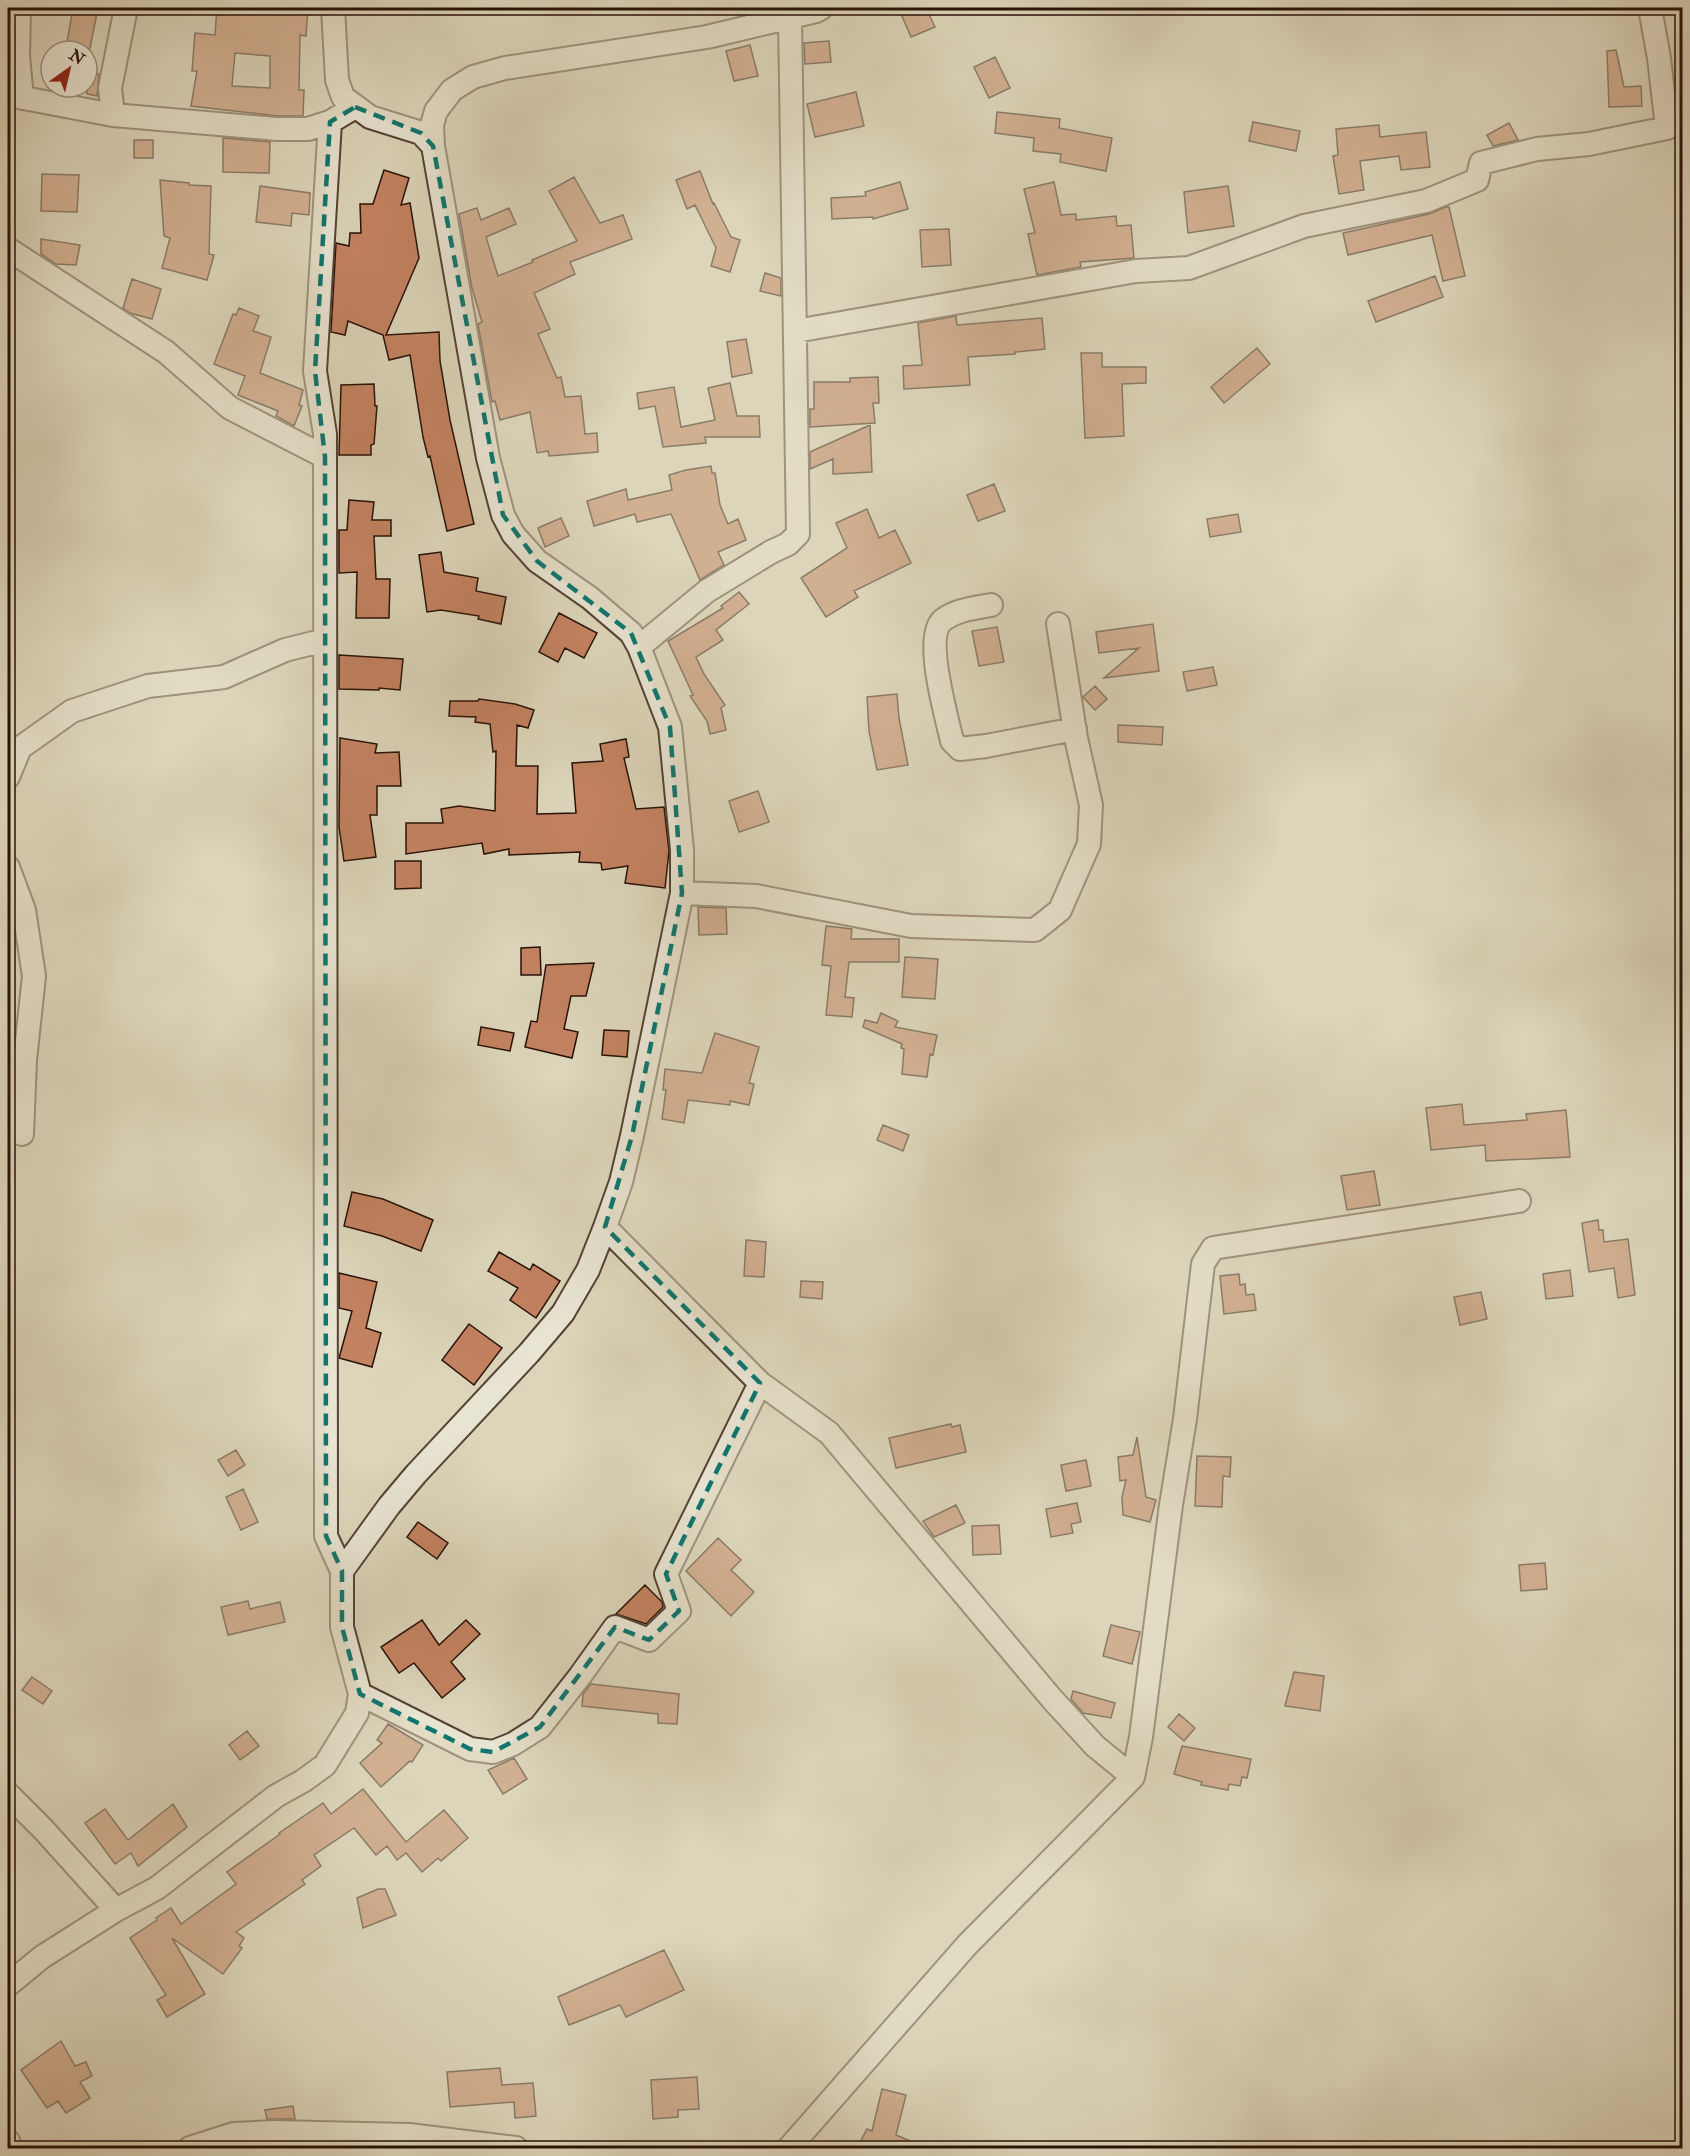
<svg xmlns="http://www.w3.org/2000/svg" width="1690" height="2156" viewBox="0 0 1690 2156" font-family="'IM FELL Double Pica',serif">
<rect width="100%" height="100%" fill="#dcd5ba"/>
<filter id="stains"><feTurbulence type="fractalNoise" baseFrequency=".00333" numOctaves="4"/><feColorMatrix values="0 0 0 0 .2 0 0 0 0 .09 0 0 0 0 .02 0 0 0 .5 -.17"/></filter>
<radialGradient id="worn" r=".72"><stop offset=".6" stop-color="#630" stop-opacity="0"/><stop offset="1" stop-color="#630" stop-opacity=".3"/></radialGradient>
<path fill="#c38261" stroke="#271107" stroke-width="1.5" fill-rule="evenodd" d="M 73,8 L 98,8 L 89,53 L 66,48 Z
M 217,8 L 308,8 L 306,36 L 300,35 L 299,90 L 304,90 L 303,116 L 278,116 L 191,106 L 197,71 L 192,71 L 195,33 L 215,35 ZM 235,53 L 270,56 L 270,88 L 232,86 Z
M 901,8 L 926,8 L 935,27 L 911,37 L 901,14 L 904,13 Z
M 829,41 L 831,62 L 805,64 L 804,43 Z
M 750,45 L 758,76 L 734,81 L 726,51 Z
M 1616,50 L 1624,87 L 1641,86 L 1642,106 L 1609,107 L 1607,51 Z
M 995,57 L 1010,88 L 989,98 L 974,67 Z
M 87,71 L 99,74 L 97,96 L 87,94 Z
M 856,92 L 864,126 L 815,137 L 807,104 Z
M 997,112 L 1060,119 L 1059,128 L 1112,138 L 1106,171 L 1060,162 L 1061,154 L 1033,151 L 1034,138 L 995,133 Z
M 1253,122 L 1300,131 L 1296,151 L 1249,141 Z
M 1509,123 L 1518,140 L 1493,146 L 1487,135 Z
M 1379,125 L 1380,137 L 1426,132 L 1430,167 L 1401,170 L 1399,156 L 1360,161 L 1364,190 L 1339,194 L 1333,156 L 1338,155 L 1336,129 Z
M 223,138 L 270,142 L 269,173 L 223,172 Z
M 134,140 L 153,140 L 153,158 L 134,158 Z
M 384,170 L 409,178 L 401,205 L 410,203 L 419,258 L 386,335 L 439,332 L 440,361 L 450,420 L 474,524 L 447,531 L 430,456 L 428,457 L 423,437 L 410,355 L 389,360 L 383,335 L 348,321 L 345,335 L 331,332 L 336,243 L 349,246 L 350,233 L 361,233 L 360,204 L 373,204 Z
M 700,171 L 713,204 L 714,203 L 731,237 L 740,240 L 730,272 L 711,266 L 716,248 L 695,205 L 687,209 L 676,180 Z
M 42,174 L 79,175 L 77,212 L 41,211 Z
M 574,177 L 600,223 L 623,215 L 632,239 L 570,262 L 575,274 L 534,293 L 550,329 L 538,334 L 557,378 L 561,377 L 565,397 L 581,396 L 585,434 L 597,433 L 598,452 L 549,456 L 548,451 L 537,453 L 530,412 L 500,420 L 495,401 L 492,402 L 478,324 L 482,322 L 472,288 L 459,214 L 477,208 L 481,220 L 509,208 L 516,224 L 486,237 L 498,276 L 533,262 L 532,260 L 577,241 L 549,191 Z
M 160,180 L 189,183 L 189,185 L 211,186 L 209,254 L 214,255 L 207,280 L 162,268 L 170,238 L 164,236 Z
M 900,182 L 908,209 L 873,219 L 873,217 L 832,219 L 831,198 L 866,196 L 865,192 Z
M 1054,182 L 1061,215 L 1076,214 L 1076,220 L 1116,216 L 1117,226 L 1131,225 L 1134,258 L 1080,262 L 1081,267 L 1037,275 L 1028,234 L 1035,233 L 1024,189 Z
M 260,186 L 310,193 L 309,215 L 292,213 L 291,226 L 256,222 Z
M 1228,186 L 1234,226 L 1188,233 L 1184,192 Z
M 1446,207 L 1449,207 L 1465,276 L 1443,281 L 1432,235 L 1348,255 L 1343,233 L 1429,214 Z
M 949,229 L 951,265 L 922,267 L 920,230 Z
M 41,239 L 80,245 L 76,265 L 56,264 L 41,254 Z
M 765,273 L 781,278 L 781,296 L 760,291 Z
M 1435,276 L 1443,297 L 1376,322 L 1368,301 Z
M 132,279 L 161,289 L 152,319 L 130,313 L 123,308 Z
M 239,308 L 259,316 L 253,331 L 271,337 L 260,373 L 303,390 L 299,405 L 302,406 L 294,426 L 276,416 L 278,411 L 238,395 L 245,376 L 214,364 L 233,314 L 236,315 Z
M 956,316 L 957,325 L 1042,318 L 1045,349 L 1015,352 L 1015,354 L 968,357 L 970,385 L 904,389 L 903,366 L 922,365 L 918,323 Z
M 746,339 L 752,373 L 732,377 L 727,342 Z
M 1257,348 L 1270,364 L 1224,403 L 1211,387 Z
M 1081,353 L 1102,353 L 1102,367 L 1146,367 L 1146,383 L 1122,384 L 1124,436 L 1085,438 Z
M 878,377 L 879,403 L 873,403 L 875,423 L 810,427 L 810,409 L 814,409 L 814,382 L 850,382 L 850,378 Z
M 730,383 L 737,416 L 759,416 L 760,437 L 705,437 L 706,443 L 663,447 L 655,406 L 639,409 L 637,393 L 674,387 L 681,427 L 715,420 L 708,388 Z
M 374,384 L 375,406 L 377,406 L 374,444 L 371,445 L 371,455 L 339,455 L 341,385 Z
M 870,425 L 872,472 L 833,474 L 833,459 L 810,469 L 810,452 Z
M 711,466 L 712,473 L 715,473 L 720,505 L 728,524 L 738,519 L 746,540 L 718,552 L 724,565 L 700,580 L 671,514 L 637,522 L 635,514 L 594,526 L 587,501 L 626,489 L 628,500 L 672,490 L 669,475 L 686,470 Z
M 994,484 L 1005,511 L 978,521 L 967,495 Z
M 349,500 L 374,502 L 372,520 L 391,520 L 391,536 L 374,536 L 376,579 L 390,579 L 389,618 L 356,618 L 357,572 L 339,573 L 339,530 L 347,530 Z
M 867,509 L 879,538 L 895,530 L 911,563 L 854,591 L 858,597 L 826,617 L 801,578 L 847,548 L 836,523 Z
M 1238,514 L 1241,532 L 1210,537 L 1207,519 Z
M 561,518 L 569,536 L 545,547 L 538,528 Z
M 441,552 L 444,572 L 478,578 L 476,591 L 506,597 L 501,624 L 478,619 L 479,616 L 441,610 L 427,612 L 419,555 Z
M 739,592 L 749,604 L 716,630 L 723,640 L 696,657 L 704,674 L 725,705 L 721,708 L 726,730 L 710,734 L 707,721 L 690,696 L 693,695 L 668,641 L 723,608 L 721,606 Z
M 559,613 L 597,633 L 584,658 L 565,648 L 558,662 L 539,652 Z
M 1153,624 L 1159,671 L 1104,678 L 1139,648 L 1099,653 L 1096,632 Z
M 997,627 L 1004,662 L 979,666 L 972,631 Z
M 339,655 L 403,659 L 400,690 L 379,688 L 379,690 L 339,689 Z
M 1213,667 L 1217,685 L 1187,691 L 1183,672 Z
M 1095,686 L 1107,699 L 1095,710 L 1083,697 Z
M 897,694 L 899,718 L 908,765 L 877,770 L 869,731 L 867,697 Z
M 479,699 L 515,704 L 534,710 L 528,728 L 517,725 L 516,766 L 538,766 L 537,814 L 576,813 L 572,763 L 603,761 L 600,744 L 626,739 L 629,757 L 624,758 L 636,809 L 664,807 L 669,851 L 665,888 L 625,883 L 628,866 L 602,870 L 601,863 L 579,862 L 580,852 L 509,855 L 509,849 L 484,854 L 482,843 L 406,854 L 406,823 L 443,823 L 441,809 L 459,806 L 495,811 L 496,751 L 493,752 L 490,724 L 475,722 L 476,717 L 449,716 L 450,701 L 478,701 Z
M 1118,725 L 1163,727 L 1162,745 L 1118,742 Z
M 340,738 L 377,744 L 375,753 L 399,752 L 401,786 L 377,786 L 377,815 L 370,815 L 376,857 L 344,861 L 339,827 Z
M 758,791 L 769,822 L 739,832 L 729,801 Z
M 395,861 L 421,861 L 421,888 L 395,889 Z
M 698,907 L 726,908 L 727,934 L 699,935 Z
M 826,926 L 852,929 L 851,939 L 899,939 L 899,962 L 849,962 L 845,997 L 854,998 L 852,1017 L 826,1015 L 831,966 L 822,965 Z
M 540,947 L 541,975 L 521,975 L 521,948 Z
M 905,957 L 938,959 L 935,999 L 902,997 Z
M 594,963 L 586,996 L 571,996 L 564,1029 L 578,1032 L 572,1058 L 525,1047 L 531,1021 L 537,1022 L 546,965 Z
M 881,1013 L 898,1021 L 895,1027 L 937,1035 L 933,1055 L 930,1054 L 927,1077 L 902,1074 L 904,1049 L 901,1048 L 902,1044 L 863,1027 L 865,1020 L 877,1023 Z
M 481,1027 L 514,1033 L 510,1051 L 478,1045 Z
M 604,1030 L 629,1031 L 627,1057 L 602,1055 Z
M 715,1033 L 759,1047 L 749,1083 L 754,1084 L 749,1105 L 730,1101 L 730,1105 L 688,1100 L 684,1123 L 662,1119 L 666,1090 L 663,1090 L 665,1069 L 702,1073 Z
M 1462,1104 L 1464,1125 L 1527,1120 L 1526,1114 L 1566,1110 L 1570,1157 L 1486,1161 L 1485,1145 L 1431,1150 L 1426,1108 Z
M 883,1125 L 909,1135 L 903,1151 L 877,1140 Z
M 1374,1171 L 1380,1205 L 1347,1210 L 1341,1176 Z
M 352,1192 L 383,1199 L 433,1220 L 421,1251 L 382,1236 L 344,1226 Z
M 1598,1220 L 1599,1230 L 1603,1230 L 1604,1242 L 1628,1239 L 1635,1295 L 1618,1298 L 1614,1268 L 1589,1272 L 1582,1223 Z
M 746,1240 L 766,1242 L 764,1277 L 744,1276 Z
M 499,1252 L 530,1270 L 533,1264 L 560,1281 L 536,1318 L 510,1300 L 518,1288 L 488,1271 Z
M 1570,1270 L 1573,1296 L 1546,1299 L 1543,1274 Z
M 339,1273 L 377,1282 L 366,1328 L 381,1333 L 372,1367 L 339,1358 L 352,1311 L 339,1308 Z
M 1239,1274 L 1240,1285 L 1245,1284 L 1246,1295 L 1254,1294 L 1256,1310 L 1224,1314 L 1220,1276 Z
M 801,1281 L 823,1282 L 822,1299 L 800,1297 Z
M 1481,1292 L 1487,1319 L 1460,1325 L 1454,1297 Z
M 469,1324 L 502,1348 L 474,1385 L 442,1360 Z
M 951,1424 L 952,1427 L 960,1425 L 966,1452 L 896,1468 L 889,1438 Z
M 1137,1437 L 1146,1497 L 1156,1500 L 1150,1522 L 1123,1515 L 1122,1497 L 1126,1480 L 1120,1481 L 1118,1457 L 1133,1455 Z
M 236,1450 L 245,1465 L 228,1476 L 218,1460 Z
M 1197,1456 L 1231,1457 L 1230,1477 L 1223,1476 L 1222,1507 L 1195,1506 Z
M 1086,1460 L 1091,1486 L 1066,1491 L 1061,1465 Z
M 243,1489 L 258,1522 L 241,1530 L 226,1497 Z
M 1077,1503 L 1081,1522 L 1071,1524 L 1073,1533 L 1051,1537 L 1046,1509 Z
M 956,1505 L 965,1523 L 934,1537 L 923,1521 Z
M 418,1522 L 448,1543 L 437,1559 L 407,1537 Z
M 999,1525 L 1001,1554 L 973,1555 L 972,1526 Z
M 718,1538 L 741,1560 L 731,1570 L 754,1592 L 731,1616 L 686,1571 Z
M 1545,1563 L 1547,1589 L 1521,1591 L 1519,1565 Z
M 645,1585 L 662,1602 L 663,1607 L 646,1624 L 616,1614 Z
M 248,1601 L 250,1609 L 280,1602 L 285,1622 L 228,1635 L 221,1607 Z
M 422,1620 L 439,1645 L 466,1620 L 480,1634 L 451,1662 L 465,1679 L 442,1698 L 414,1663 L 399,1673 L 381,1647 Z
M 1111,1625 L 1140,1632 L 1132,1664 L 1103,1656 Z
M 1294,1672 L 1324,1676 L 1320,1711 L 1285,1706 Z
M 32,1677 L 52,1691 L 43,1704 L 22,1690 Z
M 591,1684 L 679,1694 L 677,1724 L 658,1723 L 658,1714 L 582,1706 L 583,1694 Z
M 1073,1691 L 1115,1703 L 1111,1718 L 1083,1713 L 1071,1699 Z
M 1179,1714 L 1195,1728 L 1184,1741 L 1168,1727 Z
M 388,1724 L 423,1745 L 412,1762 L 410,1761 L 381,1787 L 360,1763 L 382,1743 L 377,1740 Z
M 247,1731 L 259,1746 L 240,1760 L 229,1745 Z
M 1182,1746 L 1251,1759 L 1247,1778 L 1242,1777 L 1240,1786 L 1229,1784 L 1228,1790 L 1201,1785 L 1202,1782 L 1174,1774 Z
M 514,1758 L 527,1779 L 503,1794 L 488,1770 Z
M 363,1789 L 406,1842 L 444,1810 L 468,1838 L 441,1861 L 438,1858 L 422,1872 L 406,1853 L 397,1860 L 387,1846 L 376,1855 L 354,1828 L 314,1855 L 321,1866 L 302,1880 L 305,1884 L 236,1932 L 244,1938 L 239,1946 L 242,1948 L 223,1974 L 172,1938 L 205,1994 L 167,2017 L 157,2000 L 166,1995 L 130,1938 L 157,1920 L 156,1918 L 171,1908 L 181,1924 L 236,1884 L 227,1872 L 280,1834 L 279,1833 L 323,1803 L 331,1814 Z
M 173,1804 L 187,1827 L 138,1866 L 131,1853 L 115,1864 L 85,1823 L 105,1809 L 128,1840 Z
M 378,1889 L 385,1889 L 396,1915 L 363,1928 L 357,1898 Z
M 664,1950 L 684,1990 L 626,2017 L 620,2005 L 569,2025 L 558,1997 Z
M 61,2041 L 75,2066 L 86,2062 L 92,2076 L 80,2082 L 90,2098 L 66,2113 L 58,2101 L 47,2108 L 21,2070 Z
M 500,2068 L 502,2085 L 533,2083 L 536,2116 L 515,2118 L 514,2102 L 450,2107 L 447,2072 Z
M 697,2077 L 699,2109 L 678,2110 L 678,2117 L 653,2119 L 651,2080 Z
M 882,2089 L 906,2095 L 896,2135 L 927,2148 L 857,2148 L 867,2129 L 872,2131 Z
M 293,2106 L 295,2119 L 267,2119 L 265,2110 Z"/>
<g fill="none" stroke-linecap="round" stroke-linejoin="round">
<g stroke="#544234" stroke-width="26">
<path id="minor" d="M 19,8 L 18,56 L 22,98
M 333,8 L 337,80 L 343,97 L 370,117 L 421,133 L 433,146
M 8,95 L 113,115 L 277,129 L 308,129 L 330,122 L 355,107
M 113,115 L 110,88 L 126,8
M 330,122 L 315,371 L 325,434 L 325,457 L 326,1536 L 342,1571
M 8,249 L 166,352 L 230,408 L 325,457
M 796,331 L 1136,271 L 1189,268 L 1304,226 L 1426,201 L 1477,180 L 1481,163 L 1537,149 L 1589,144 L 1667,128 L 1659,58 L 1650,8
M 991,605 C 975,608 956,610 943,620 C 923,636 947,718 952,741 L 960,749 L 986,746 L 1075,729
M 639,647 L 707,591 L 771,552 L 788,544 L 798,534 L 790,17
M 8,777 L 20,748 L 72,711 L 148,686 L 224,677 L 285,650 L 325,640
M 8,867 L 24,910 L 34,976 L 25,1060 L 22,1134
M 682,893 L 756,896 L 911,926 L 1035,930 L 1060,910 L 1089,844 L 1091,805 L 1076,738 L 1058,624
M 605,1227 L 760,1383 L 829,1433 L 1052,1699 L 1095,1746 L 1133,1777
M 360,1694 L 470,1749 L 493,1752 L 513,1744 L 540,1727 L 580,1676 L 615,1627 L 649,1640 L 679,1611 L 666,1574 L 760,1383
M 8,1794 L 43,1829 L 116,1910
M 8,1985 L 42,1957 L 116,1910 L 157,1888 L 276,1796 L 303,1781 L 325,1765 L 357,1713 L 360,1694 L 342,1627 L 342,1571 L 389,1506 L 416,1474 L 529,1353 L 563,1313 L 588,1270 L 605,1227 L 621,1182 L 632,1136 L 682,893 L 682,850 L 670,727 L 639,647 L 631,633 L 590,598 L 537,561 L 513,534 L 503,515 L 488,458 L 433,146 L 432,125 L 436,111 L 452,90 L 473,77 L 505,68 L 707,37 L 816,11 L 821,8
M 8,2141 L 11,2148
M 190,2148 L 234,2134 L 274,2132 L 409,2135 L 516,2148
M 789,2148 L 967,1945 L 1133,1777 L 1141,1737 L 1171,1505 L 1185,1419 L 1203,1264 L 1213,1248 L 1519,1201"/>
</g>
<use href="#minor" stroke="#e8e4d2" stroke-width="22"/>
</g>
<path d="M0 0H1690V2156H0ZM 355,107 L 421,133 L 433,146 L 503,515 L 537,561 L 631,633 L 670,727 L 682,893 L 632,1136 L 605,1227 L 760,1383 L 666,1574 L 679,1611 L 649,1640 L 615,1627 L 540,1727 L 493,1752 L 470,1749 L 360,1694 L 342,1627 L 342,1571 L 326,1536 L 325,457 L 315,371 L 330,122 Z" fill="#dcd5ba" fill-opacity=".55" fill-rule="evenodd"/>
<path fill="none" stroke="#0f766e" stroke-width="4.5" stroke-dasharray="12 8" stroke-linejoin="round" d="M 355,107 L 421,133 L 433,146 L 503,515 L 537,561 L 631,633 L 670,727 L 682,893 L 632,1136 L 605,1227 L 760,1383 L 666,1574 L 679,1611 L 649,1640 L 615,1627 L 540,1727 L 493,1752 L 470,1749 L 360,1694 L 342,1627 L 342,1571 L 326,1536 L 325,457 L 315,371 L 330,122 Z"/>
<rect width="1690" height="2156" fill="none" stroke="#dcd5ba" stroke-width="30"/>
<rect x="9" y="9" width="1672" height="2138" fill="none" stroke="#271107" stroke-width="3"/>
<rect x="15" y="15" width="1660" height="2126" fill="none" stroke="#271107" stroke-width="1.5"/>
<g transform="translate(69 69) rotate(34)"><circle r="28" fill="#e8e4d2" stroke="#9b9081" stroke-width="1.5"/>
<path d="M0-4.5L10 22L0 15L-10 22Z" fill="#8f2418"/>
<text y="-9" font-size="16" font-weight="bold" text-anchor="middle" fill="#271107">N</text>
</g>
<rect width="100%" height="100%" filter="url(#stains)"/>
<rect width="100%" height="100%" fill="url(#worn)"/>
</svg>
